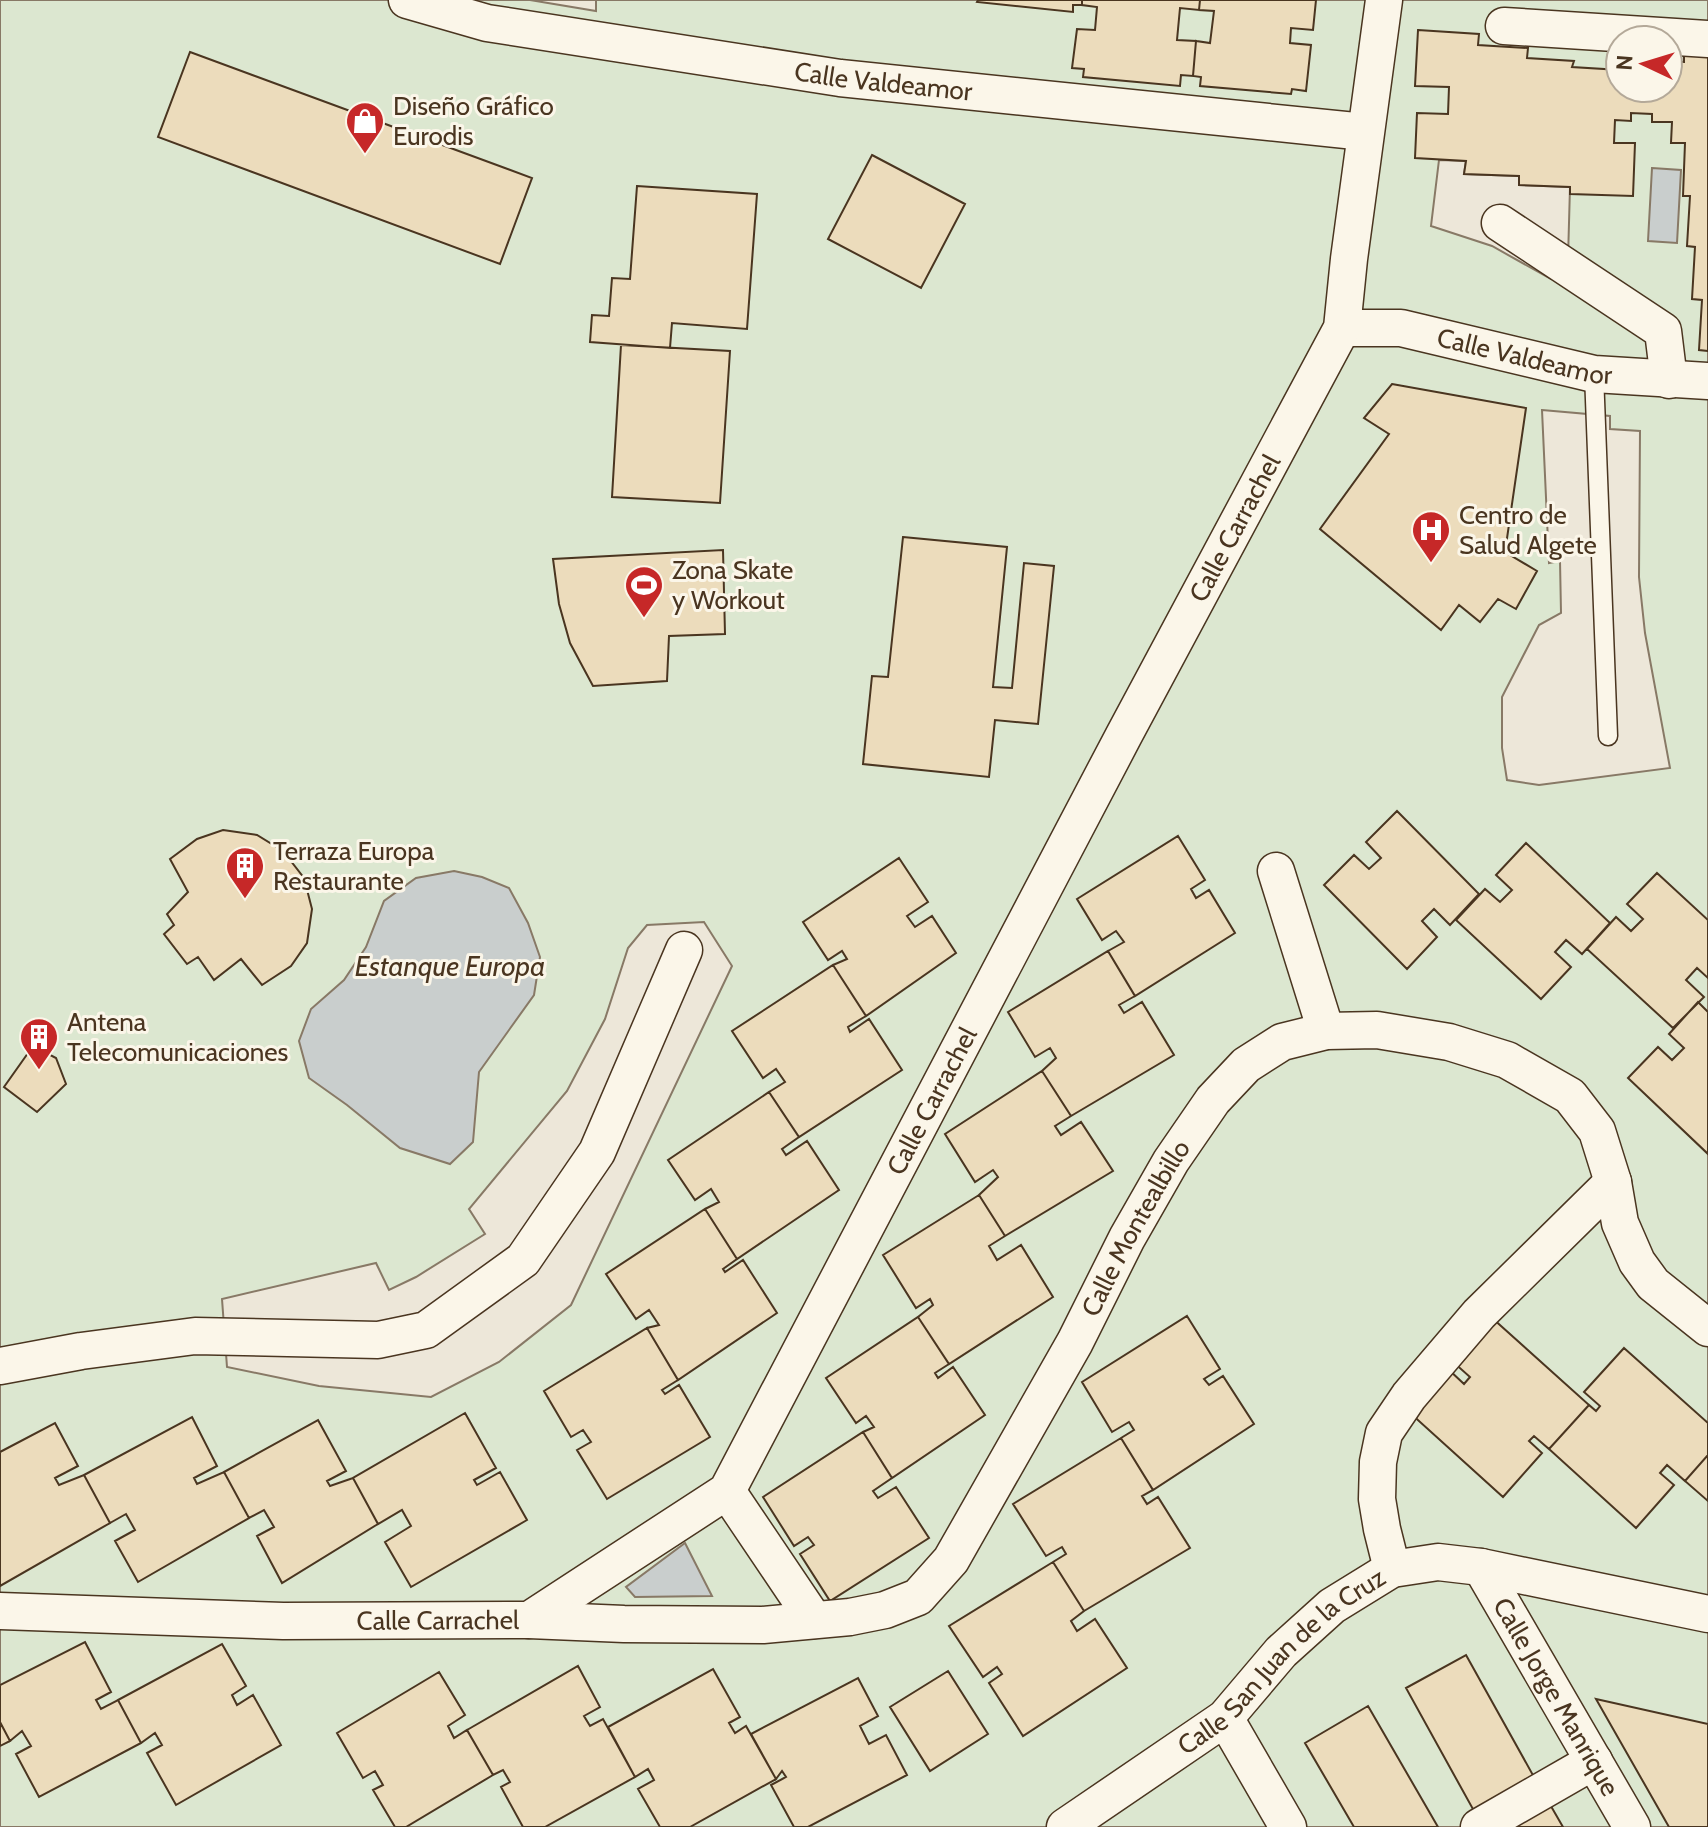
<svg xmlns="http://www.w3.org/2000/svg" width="1708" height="1827" viewBox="0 0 1708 1827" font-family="Cabin,sans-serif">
<rect width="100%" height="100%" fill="#fbf6e9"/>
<path fill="#dce7d0" stroke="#887966" stroke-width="2" fill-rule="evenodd" d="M 0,0 L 1708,0 L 1708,1827 L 0,1827 ZM 1620,40 L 1668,40 L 1668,88 L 1620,88 Z"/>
<path fill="#ede7d9" stroke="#887966" stroke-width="2" d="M 530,0 L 596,0 L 596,11 Z
M 1439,160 L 1466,161 L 1464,174 L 1519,176 L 1519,185 L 1570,187 L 1568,259 L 1551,279 L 1492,246 L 1431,226 Z
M 1542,410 L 1610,416 L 1610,429 L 1640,431 L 1639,577 L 1645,633 L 1670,768 L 1539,785 L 1507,780 L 1502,748 L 1502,697 L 1539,625 L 1561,613 L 1560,561 L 1549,563 Z
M 704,922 L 732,966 L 571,1305 L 499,1362 L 431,1397 L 319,1386 L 227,1367 L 222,1299 L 376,1263 L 389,1290 L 416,1277 L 485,1234 L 469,1209 L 567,1091 L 605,1019 L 628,948 L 647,925 Z"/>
<path fill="#c9cecd" stroke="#887966" stroke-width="2" d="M 1652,168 L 1681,170 L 1677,243 L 1648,241 Z
M 454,871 L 482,877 L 509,888 L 528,923 L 540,957 L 534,995 L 479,1072 L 473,1142 L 450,1164 L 400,1148 L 347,1105 L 309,1078 L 299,1041 L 311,1009 L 344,980 L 366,947 L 384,901 L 416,878 Z
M 685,1543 L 712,1596 L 635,1597 L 626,1587 Z"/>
<path fill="#ecdcbc" stroke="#4a3520" stroke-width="2" d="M 978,0 L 1082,0 L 1082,5 L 1073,5 L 1073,12 L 977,2 Z
M 1082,0 L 1200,0 L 1199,10 L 1180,8 L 1177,40 L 1196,41 L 1193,76 L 1181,75 L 1180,86 L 1083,77 L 1084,69 L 1072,68 L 1077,29 L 1095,30 L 1097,7 L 1082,5 Z
M 1200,0 L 1316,0 L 1313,30 L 1291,28 L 1290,43 L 1311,45 L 1306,91 L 1292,89 L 1291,94 L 1200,86 L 1201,77 L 1193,76 L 1196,41 L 1210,43 L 1214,11 L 1199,10 Z
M 1418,30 L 1479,34 L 1478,45 L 1528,48 L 1527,58 L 1574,61 L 1572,67 L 1620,70 L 1620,88 L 1668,88 L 1668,61 L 1684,62 L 1684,52 L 1708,53 L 1708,351 L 1699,350 L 1702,300 L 1692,299 L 1695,247 L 1687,246 L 1690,196 L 1683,196 L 1685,143 L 1671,143 L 1672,122 L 1652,122 L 1652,114 L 1631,113 L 1631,121 L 1615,120 L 1614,143 L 1635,143 L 1633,196 L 1570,194 L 1570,187 L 1519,185 L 1519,176 L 1464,174 L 1466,161 L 1415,158 L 1417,113 L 1448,114 L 1449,87 L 1415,86 Z
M 190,52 L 532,178 L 500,264 L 158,137 Z
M 872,155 L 965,204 L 921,288 L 828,239 Z
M 637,186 L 757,194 L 747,329 L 672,323 L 670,348 L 590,342 L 592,315 L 609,316 L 612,278 L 630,279 Z
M 621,345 L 730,351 L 720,503 L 612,497 Z
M 1392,384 L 1526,408 L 1505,552 L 1537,571 L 1516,609 L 1498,599 L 1480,622 L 1459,605 L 1441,630 L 1320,529 L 1389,434 L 1364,418 Z
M 903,537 L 1007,547 L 993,687 L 1012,688 L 1024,563 L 1054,566 L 1038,724 L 995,720 L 989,777 L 863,764 L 872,676 L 888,677 Z
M 723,550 L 725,634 L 669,636 L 667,681 L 593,686 L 570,643 L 559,604 L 553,559 Z
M 1397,811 L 1479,894 L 1450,925 L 1434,909 L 1422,921 L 1437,937 L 1407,969 L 1324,885 L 1354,855 L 1369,869 L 1381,858 L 1366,842 Z
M 223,830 L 257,835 L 283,851 L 304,878 L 312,909 L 307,943 L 291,966 L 262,985 L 241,959 L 214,980 L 198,957 L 187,964 L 164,934 L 174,925 L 167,914 L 188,892 L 170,859 L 197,839 Z
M 1178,836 L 1205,880 L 1191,889 L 1196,898 L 1209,890 L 1235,933 L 1135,996 L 1108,951 L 1124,942 L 1116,931 L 1102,940 L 1077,899 Z
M 1526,843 L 1610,923 L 1582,954 L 1566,940 L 1555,952 L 1571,967 L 1541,999 L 1456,920 L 1485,889 L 1500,902 L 1512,890 L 1496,875 Z
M 899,858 L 928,902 L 907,916 L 915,927 L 932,916 L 956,953 L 866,1016 L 833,965 L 847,959 L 842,951 L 828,960 L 803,922 Z
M 1657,873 L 1708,920 L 1708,978 L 1697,968 L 1686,980 L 1704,997 L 1673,1028 L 1587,949 L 1616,917 L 1631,931 L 1643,919 L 1627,904 Z
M 1108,951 L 1135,996 L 1119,1005 L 1124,1013 L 1142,1002 L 1174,1055 L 1071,1116 L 1042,1071 L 1056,1058 L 1050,1048 L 1035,1057 L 1008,1012 Z
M 833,965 L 866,1016 L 848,1027 L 850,1032 L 869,1019 L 902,1070 L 799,1137 L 769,1092 L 785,1082 L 776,1069 L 763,1078 L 732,1031 Z
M 1698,1002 L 1708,1012 L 1708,1154 L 1628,1078 L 1658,1047 L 1672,1060 L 1684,1048 L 1669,1034 Z
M 33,1046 L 56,1058 L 66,1084 L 37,1112 L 4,1087 Z
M 1042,1071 L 1071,1116 L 1055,1126 L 1061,1135 L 1081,1122 L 1113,1171 L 1005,1236 L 979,1195 L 998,1177 L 993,1170 L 975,1182 L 945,1134 Z
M 769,1092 L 799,1137 L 782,1149 L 786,1155 L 807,1141 L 839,1190 L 737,1259 L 705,1209 L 719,1202 L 711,1189 L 695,1200 L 668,1160 Z
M 979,1195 L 1005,1236 L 989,1246 L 997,1260 L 1021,1245 L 1053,1297 L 949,1364 L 918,1317 L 933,1305 L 930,1299 L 916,1308 L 883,1255 Z
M 705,1209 L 737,1259 L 723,1269 L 725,1272 L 743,1260 L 777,1313 L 678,1380 L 647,1328 L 659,1325 L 649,1310 L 636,1319 L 606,1274 Z
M 1187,1316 L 1220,1369 L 1204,1379 L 1209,1385 L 1223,1376 L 1254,1424 L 1153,1490 L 1121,1438 L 1134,1430 L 1129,1422 L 1112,1432 L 1082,1382 Z
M 918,1317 L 949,1364 L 935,1373 L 938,1378 L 953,1367 L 985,1415 L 892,1478 L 863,1432 L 874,1427 L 866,1416 L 856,1423 L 826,1378 Z
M 1491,1317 L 1589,1405 L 1549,1449 L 1534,1436 L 1529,1441 L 1542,1453 L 1503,1497 L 1409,1412 L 1448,1369 L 1464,1384 L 1470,1377 L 1452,1361 Z
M 647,1328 L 678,1380 L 662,1390 L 665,1394 L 679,1385 L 710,1437 L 607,1499 L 577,1450 L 591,1442 L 583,1430 L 571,1437 L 544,1391 Z
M 1624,1348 L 1708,1423 L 1708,1455 L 1685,1481 L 1667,1465 L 1660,1473 L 1674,1485 L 1636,1528 L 1549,1449 L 1589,1405 L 1596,1411 L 1600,1406 L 1584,1392 Z
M 465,1413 L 496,1468 L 474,1480 L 477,1485 L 500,1472 L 527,1520 L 411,1587 L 385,1542 L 411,1526 L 402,1510 L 378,1524 L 353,1478 Z
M 192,1417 L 217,1466 L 194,1478 L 197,1484 L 224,1472 L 249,1518 L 138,1582 L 115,1541 L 135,1530 L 126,1514 L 110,1523 L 84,1475 Z
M 318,1420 L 346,1471 L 327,1481 L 330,1486 L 353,1478 L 378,1524 L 282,1583 L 257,1536 L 274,1527 L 264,1510 L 249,1518 L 224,1472 Z
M 55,1423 L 78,1466 L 55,1478 L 59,1485 L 84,1475 L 110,1523 L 0,1586 L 0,1452 Z
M 863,1432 L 892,1478 L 873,1491 L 878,1498 L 896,1487 L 929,1538 L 830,1601 L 800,1554 L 814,1545 L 808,1537 L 794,1546 L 763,1497 Z
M 1121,1438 L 1153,1490 L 1142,1496 L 1147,1504 L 1158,1497 L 1190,1548 L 1084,1611 L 1053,1562 L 1066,1554 L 1062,1547 L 1046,1556 L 1013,1504 Z
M 1708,1455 L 1708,1501 L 1685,1481 Z
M 1053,1562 L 1084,1611 L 1071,1621 L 1077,1631 L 1095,1619 L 1127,1668 L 1023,1736 L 989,1683 L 1002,1674 L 997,1667 L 983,1677 L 949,1626 Z
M 85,1642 L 111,1692 L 96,1700 L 101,1709 L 118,1700 L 141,1743 L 39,1797 L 16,1754 L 31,1746 L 22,1731 L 10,1741 L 0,1722 L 0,1685 Z
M 222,1644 L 246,1686 L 232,1695 L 237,1705 L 253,1695 L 281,1745 L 176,1805 L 147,1753 L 162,1745 L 155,1733 L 141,1743 L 118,1700 Z
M 1466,1655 L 1534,1777 L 1474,1811 L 1406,1688 Z
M 578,1666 L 600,1707 L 584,1716 L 590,1726 L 603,1719 L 635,1777 L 545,1827 L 523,1827 L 501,1787 L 510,1782 L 503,1770 L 493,1775 L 467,1730 Z
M 713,1669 L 740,1717 L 729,1723 L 735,1733 L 746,1726 L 776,1779 L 690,1827 L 660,1827 L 638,1789 L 654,1780 L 648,1769 L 635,1777 L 608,1727 Z
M 948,1671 L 988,1734 L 930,1771 L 890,1707 Z
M 439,1672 L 465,1715 L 448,1726 L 454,1738 L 467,1730 L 493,1775 L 406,1827 L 395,1827 L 373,1790 L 383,1785 L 375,1771 L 363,1778 L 337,1733 Z
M 858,1678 L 878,1716 L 860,1726 L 869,1744 L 886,1735 L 907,1775 L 808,1827 L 794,1827 L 771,1785 L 786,1777 L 782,1771 L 776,1779 L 751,1734 Z
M 1596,1699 L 1708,1724 L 1708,1827 L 1669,1827 Z
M 1368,1706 L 1438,1827 L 1354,1827 L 1305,1743 Z
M 0,1722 L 10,1741 L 0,1746 Z
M 1548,1801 L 1563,1827 L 1504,1827 Z"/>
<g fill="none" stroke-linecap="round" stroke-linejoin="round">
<g stroke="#4a3520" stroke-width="21">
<path id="lane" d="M 1594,374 L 1608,736"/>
</g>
<g stroke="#4a3520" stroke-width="39">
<g id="street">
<path id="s1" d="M 407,0 L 487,23 L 840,78 L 1365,132"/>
<path d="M 1504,26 L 1708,39"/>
<path d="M 1500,223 L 1663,331 L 1669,380"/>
<path id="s2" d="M 1342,328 L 1401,328 L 1594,374 L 1708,381"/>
<path d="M 1276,871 L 1326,1031"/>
<path d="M 0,1366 L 81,1351 L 195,1336 L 378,1340 L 426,1330 L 523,1260 L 597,1152 L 684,950"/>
<path d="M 727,1491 L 814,1620"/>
<path id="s3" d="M 1481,1567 L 1632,1827"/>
<path d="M 1392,1569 L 1382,1529 L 1377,1499 L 1378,1462 L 1384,1433 L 1409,1396 L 1479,1314 L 1613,1182"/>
<path id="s4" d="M 0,1611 L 283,1621 L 529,1620 L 727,1491 L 1124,735 L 1342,328 L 1349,259 L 1384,0"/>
<path id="s5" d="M 529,1620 L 624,1624 L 763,1625 L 850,1617 L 885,1610 L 918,1597 L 951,1560 L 1075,1342 L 1127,1238 L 1171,1161 L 1213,1100 L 1246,1065 L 1282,1042 L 1326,1031 L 1377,1030 L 1449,1042 L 1507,1060 L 1570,1096 L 1597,1131 L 1613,1182 L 1620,1223 L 1637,1262 L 1653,1284 L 1708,1328"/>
<path d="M 1225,1718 L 1288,1827"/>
<path id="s6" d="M 1065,1827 L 1225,1718 L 1281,1652 L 1332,1606 L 1392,1569 L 1438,1562 L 1481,1567 L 1708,1614"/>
<path d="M 1479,1827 L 1594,1761"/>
</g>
</g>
<use href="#lane" stroke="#fbf6e9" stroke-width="18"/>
<use href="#street" stroke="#fbf6e9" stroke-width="36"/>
</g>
<defs>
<g id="shop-pin" transform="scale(2)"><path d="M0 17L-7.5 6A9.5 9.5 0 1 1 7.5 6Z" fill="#c62828" stroke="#fbf6e9"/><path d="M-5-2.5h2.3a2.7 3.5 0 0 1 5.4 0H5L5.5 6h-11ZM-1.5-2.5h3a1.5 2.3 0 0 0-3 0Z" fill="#fff"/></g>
<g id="hospital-pin" transform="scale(2)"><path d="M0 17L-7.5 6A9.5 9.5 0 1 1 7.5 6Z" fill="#c62828" stroke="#fbf6e9"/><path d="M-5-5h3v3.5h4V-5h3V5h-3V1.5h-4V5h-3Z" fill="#fff"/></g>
<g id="stadium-pin" transform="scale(2)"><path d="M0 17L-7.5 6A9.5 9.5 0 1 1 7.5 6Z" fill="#c62828" stroke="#fbf6e9"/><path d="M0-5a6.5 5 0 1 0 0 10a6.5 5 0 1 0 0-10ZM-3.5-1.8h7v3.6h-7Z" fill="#fff"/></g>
<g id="building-pin" transform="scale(2)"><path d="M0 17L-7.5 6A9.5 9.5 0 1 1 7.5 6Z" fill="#c62828" stroke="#fbf6e9"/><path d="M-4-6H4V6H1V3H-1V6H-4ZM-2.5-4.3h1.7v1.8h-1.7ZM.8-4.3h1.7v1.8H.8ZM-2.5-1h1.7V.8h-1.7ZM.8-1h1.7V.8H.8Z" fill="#fff"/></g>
</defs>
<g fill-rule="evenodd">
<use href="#shop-pin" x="365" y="121"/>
<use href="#hospital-pin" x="1431" y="530"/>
<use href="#stadium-pin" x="644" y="585"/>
<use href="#building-pin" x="245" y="866"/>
<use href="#building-pin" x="39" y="1037"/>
</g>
<g text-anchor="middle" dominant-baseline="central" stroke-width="6" stroke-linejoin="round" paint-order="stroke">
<g font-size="26" fill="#4a3520" stroke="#fbf6e9">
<text stroke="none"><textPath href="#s1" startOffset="484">Calle Valdeamor</textPath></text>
<text stroke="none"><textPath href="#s2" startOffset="186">Calle Valdeamor</textPath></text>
<text stroke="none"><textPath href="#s4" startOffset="1854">Calle Carrachel</textPath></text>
<text stroke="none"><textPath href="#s4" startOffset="1206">Calle Carrachel</textPath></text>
<text stroke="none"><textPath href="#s5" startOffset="822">Calle Montealbillo</textPath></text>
<text stroke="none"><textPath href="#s4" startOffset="438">Calle Carrachel</textPath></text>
<text stroke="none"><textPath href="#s6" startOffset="274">Calle San Juan de la Cruz</textPath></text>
<text stroke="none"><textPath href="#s3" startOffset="150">Calle Jorge Manrique</textPath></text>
</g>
<g font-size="26" fill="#4a3520" stroke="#fbf6e9" text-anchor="start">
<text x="393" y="106">Diseño Gráfico<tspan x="393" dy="30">Eurodis</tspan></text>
<text x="1459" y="515">Centro de<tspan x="1459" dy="30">Salud Algete</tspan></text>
<text x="672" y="570">Zona Skate<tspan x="672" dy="30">y Workout</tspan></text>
<text x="273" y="851">Terraza Europa<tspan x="273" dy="30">Restaurante</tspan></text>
<text x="67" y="1022">Antena<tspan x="67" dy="30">Telecomunicaciones</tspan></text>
</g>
<g font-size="28" font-style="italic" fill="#4a3520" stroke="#fbf6e9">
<text x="450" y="966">Estanque Europa</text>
</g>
</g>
<g transform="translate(1644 64) rotate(274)"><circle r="38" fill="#fbf6e9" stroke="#b4a999" stroke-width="2"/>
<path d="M0-6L14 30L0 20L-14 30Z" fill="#c62828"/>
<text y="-12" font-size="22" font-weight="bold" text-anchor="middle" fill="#4a3520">N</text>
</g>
</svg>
